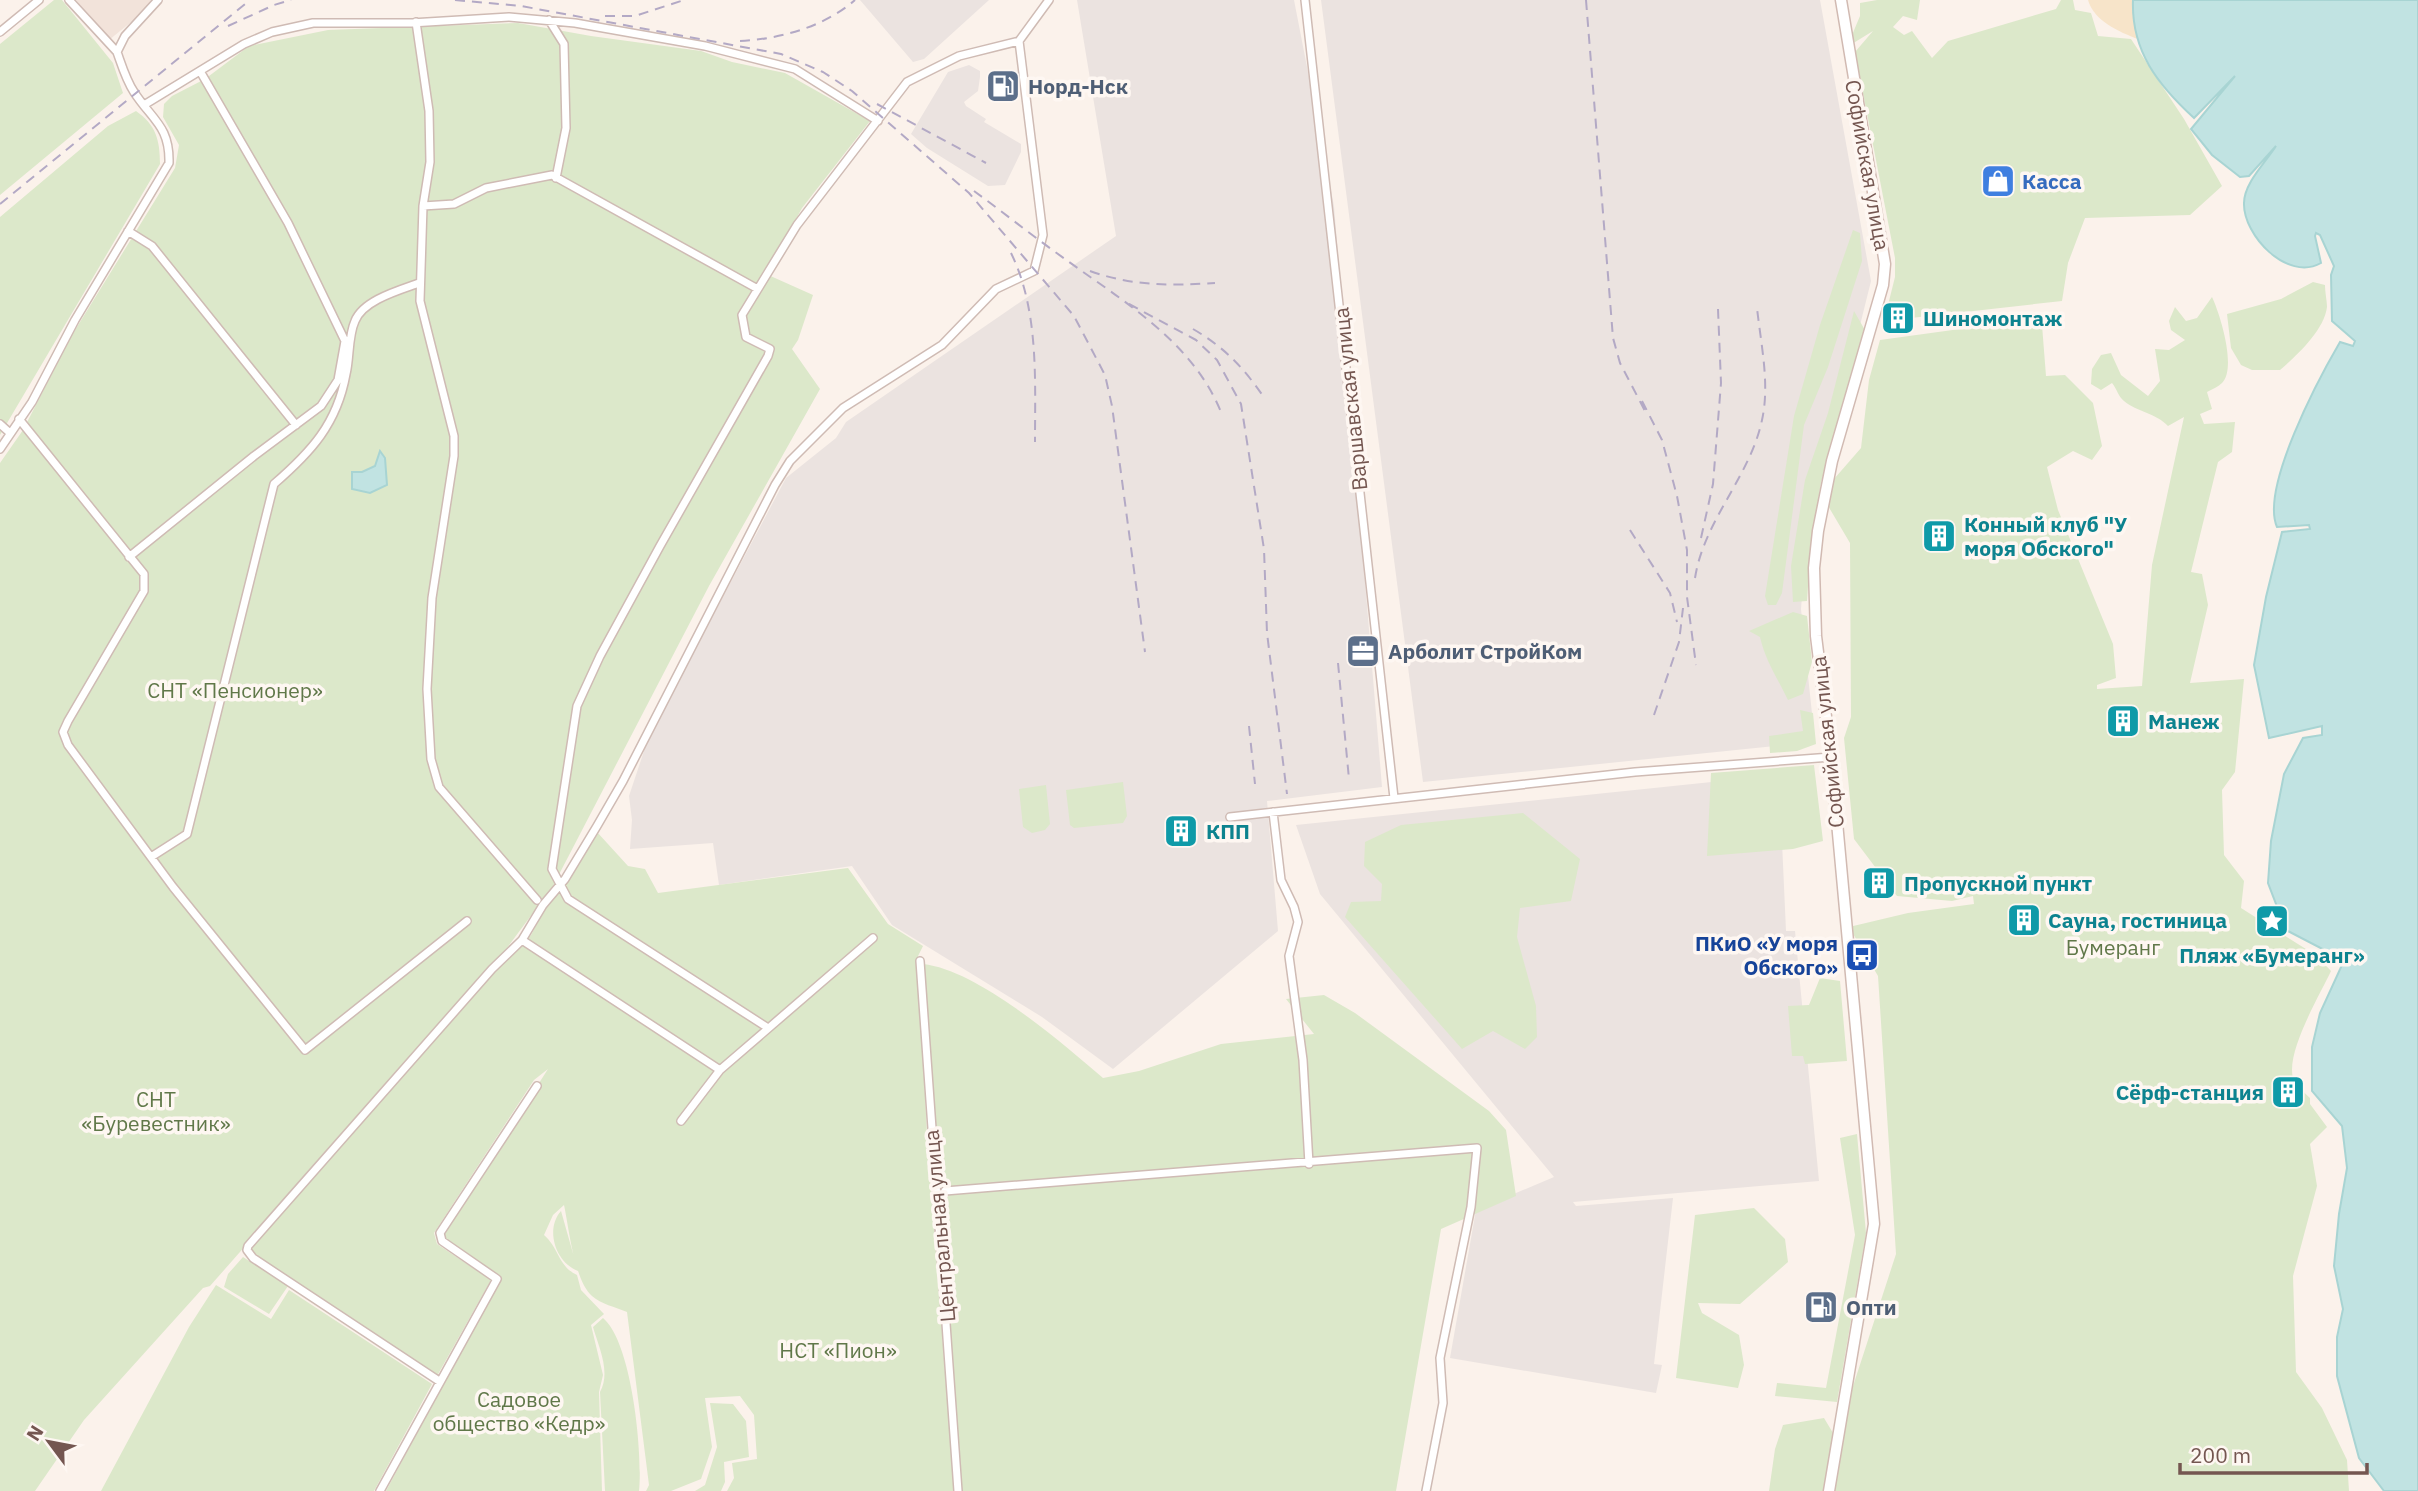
<svg xmlns="http://www.w3.org/2000/svg" width="2418" height="1491" viewBox="0 0 2418 1491" font-family="'IBM Plex Sans',sans-serif">
<rect width="100%" height="100%" fill="#fbf2eb"/>
<path fill="#f2e3da" d="M 76,0 L 158,0 L 109,40 Z"/>
<path fill="#ebe3e0" d="M 860,0 L 989,0 L 924,59 L 913,62 Z
M 1077,0 L 1294,0 L 1334,206 L 1382,787 L 1267,801 L 1278,931 L 1113,1069 L 1042,1017 L 892,925 L 852,866 L 719,885 L 713,843 L 630,849 L 632,820 L 629,796 L 649,736 L 786,478 L 836,438 L 846,422 L 1116,236 Z
M 1321,0 L 1820,0 L 1871,281 L 1806,543 L 1801,609 L 1815,742 L 1423,782 Z
M 969,65 L 980,71 L 980,77 L 978,91 L 964,102 L 966,106 L 986,119 L 984,122 L 1021,144 L 1021,152 L 1005,185 L 988,186 L 927,148 L 911,134 L 948,72 Z
M 1779,775 L 1786,931 L 1795,931 L 1819,1181 L 1573,1202 L 1576,1206 L 1673,1198 L 1654,1364 L 1662,1365 L 1656,1393 L 1450,1358 L 1476,1210 L 1554,1177 L 1320,894 L 1296,825 Z"/>
<path fill="#dce8ca" d="M 54,0 L 62,0 L 113,63 L 123,93 L 0,195 L 0,44 Z
M 1877,0 L 1920,0 L 1917,20 L 1903,16 L 1893,27 L 1904,35 L 1912,31 L 1932,58 L 1948,41 L 2056,9 L 2061,0 L 2073,0 L 2075,10 L 2091,13 L 2098,36 L 2131,39 L 2184,119 L 2222,186 L 2190,215 L 2085,218 L 2068,263 L 2062,301 L 1884,321 L 1895,277 L 1895,258 L 1855,52 L 1873,31 L 1847,47 L 1860,16 L 1860,3 Z
M 518,23 L 591,36 L 701,51 L 732,62 L 785,73 L 870,121 L 802,208 L 766,274 L 813,295 L 798,340 L 792,349 L 820,389 L 709,586 L 553,886 L 501,956 L 210,1286 L 203,1288 L 84,1420 L 35,1491 L 0,1491 L 0,463 L 23,430 L 72,335 L 175,168 L 179,145 L 163,117 L 164,104 L 172,96 L 205,79 L 249,46 L 328,30 Z
M 136,111 C 156,125 160,140 160,164 L 0,435 L 0,217 L 108,126 Z
M 1853,230 L 1860,233 L 1862,261 L 1828,367 L 1804,425 L 1782,593 L 1776,605 L 1768,605 L 1765,596 L 1794,416 L 1820,325 Z
M 2313,282 L 2325,285 C 2325,292 2327,301 2327,307 C 2324,331 2296,356 2280,370 L 2252,370 L 2241,365 L 2231,348 L 2227,314 L 2281,299 Z
M 2212,297 C 2220,314 2237,368 2222,383 C 2218,387 2212,389 2207,392 L 2212,409 L 2200,414 L 2204,424 L 2235,422 L 2232,452 L 2218,462 L 2191,572 L 2202,574 L 2208,605 L 2190,683 L 2244,679 L 2235,772 L 2222,790 L 2224,855 L 2244,881 L 2241,908 L 2317,956 L 2331,971 C 2320,995 2281,1059 2295,1083 C 2299,1088 2306,1094 2310,1098 L 2310,1104 L 2327,1127 L 2310,1144 L 2317,1186 L 2293,1276 L 2296,1372 L 2322,1408 L 2347,1460 L 2349,1491 L 1769,1491 L 1775,1449 L 1783,1425 L 1824,1418 L 1833,1433 L 1828,1463 L 1896,1254 L 1878,976 L 1849,927 L 1908,913 L 1974,904 L 1973,896 L 1952,901 L 1897,896 L 1854,839 L 1844,738 L 1851,717 L 1850,543 L 1821,494 L 1861,448 L 1869,380 L 1880,340 L 2018,321 L 2042,325 L 2046,376 L 2065,375 L 2093,403 L 2102,446 L 2092,460 L 2073,451 L 2047,467 L 2058,510 L 2113,644 L 2116,678 L 2097,685 L 2097,689 L 2142,686 L 2152,565 L 2184,417 L 2168,426 C 2156,413 2137,412 2124,401 C 2118,396 2117,389 2112,383 L 2101,390 L 2091,384 L 2092,369 L 2101,355 L 2111,353 L 2121,375 L 2148,396 L 2160,381 L 2155,349 L 2169,350 L 2185,340 L 2171,330 L 2169,321 L 2175,307 L 2186,321 L 2197,318 Z
M 1854,311 L 1866,332 L 1821,482 L 1811,543 L 1807,601 L 1793,602 L 1791,566 L 1805,480 L 1828,413 Z
M 1793,612 L 1807,616 L 1812,662 L 1803,694 L 1788,700 C 1778,679 1765,660 1760,637 L 1749,631 Z
M 1800,710 L 1813,713 L 1816,744 L 1797,751 L 1770,753 L 1769,736 L 1803,731 Z
M 1814,765 L 1823,841 L 1793,849 L 1707,856 L 1711,773 Z
M 1123,782 L 1127,816 L 1123,823 L 1074,828 L 1070,825 L 1066,790 Z
M 1046,785 L 1050,824 L 1045,830 L 1032,833 L 1023,827 L 1019,789 Z
M 1523,813 L 1580,859 L 1571,901 L 1520,908 L 1517,937 L 1536,1006 L 1537,1037 L 1525,1049 L 1493,1031 L 1462,1049 L 1345,917 L 1351,902 L 1381,901 L 1382,884 L 1364,866 L 1365,842 L 1401,825 Z
M 597,832 L 628,866 L 645,869 L 658,893 L 848,868 L 888,924 L 923,946 L 918,956 L 927,1134 L 954,1491 L 727,1491 L 734,1478 L 732,1463 L 757,1459 L 754,1415 L 740,1396 L 705,1398 L 712,1447 L 701,1479 L 671,1491 L 646,1491 L 649,1485 L 627,1312 C 615,1307 601,1304 592,1296 C 574,1280 569,1228 564,1205 L 553,1215 L 544,1235 C 559,1248 558,1266 577,1275 L 581,1290 L 604,1314 L 591,1325 L 603,1375 L 599,1392 L 602,1491 L 386,1491 L 500,1277 L 444,1241 L 443,1233 L 548,1069 L 534,1080 L 434,1233 L 437,1244 L 491,1280 L 437,1376 L 251,1252 L 251,1247 L 494,971 L 531,935 L 553,894 Z
M 923,964 C 978,970 1061,1042 1103,1078 L 1139,1071 L 1221,1044 L 1314,1034 L 1286,999 L 1324,995 L 1355,1013 L 1489,1111 L 1506,1130 L 1516,1196 L 1441,1229 L 1396,1491 L 962,1491 Z
M 1820,978 L 1840,981 L 1847,1061 L 1805,1064 L 1803,1056 L 1792,1056 L 1788,1006 L 1809,1005 Z
M 1857,1134 L 1866,1233 L 1837,1402 L 1775,1396 L 1777,1383 L 1826,1388 L 1855,1235 L 1840,1138 Z
M 1754,1208 L 1785,1239 L 1788,1262 L 1740,1304 L 1698,1303 L 1702,1313 L 1739,1335 L 1744,1365 L 1738,1388 L 1676,1378 L 1695,1215 Z
M 561,1211 L 563,1218 L 578,1271 C 555,1262 545,1229 561,1211 Z
M 243,1257 L 288,1286 L 269,1314 L 224,1287 L 228,1274 Z
M 216,1285 L 271,1319 L 289,1290 L 432,1384 L 374,1491 L 101,1491 L 189,1327 Z
M 603,1318 C 632,1342 643,1454 639,1491 L 605,1491 L 600,1392 C 611,1372 599,1348 593,1327 Z
M 710,1403 L 733,1404 L 746,1421 L 749,1457 L 724,1462 L 725,1482 L 721,1491 L 695,1491 L 705,1485 L 717,1447 Z"/>
<path fill="#f7e4c9" d="M 2088,0 L 2133,0 L 2138,39 C 2119,32 2094,21 2088,0 Z"/>
<path fill="#c1e3e2" stroke="#a8d4d3" stroke-width="2" d="M 2133,0 L 2418,0 L 2418,1491 L 2384,1491 L 2359,1458 L 2337,1376 L 2337,1337 L 2343,1309 L 2334,1266 L 2339,1214 L 2347,1168 L 2342,1126 L 2312,1091 L 2312,1047 L 2320,1013 L 2342,965 L 2338,957 L 2286,930 L 2268,883 L 2271,841 L 2284,774 L 2303,738 L 2322,735 L 2322,726 L 2269,738 L 2254,665 L 2266,597 L 2282,532 L 2310,529 L 2309,525 L 2277,527 C 2260,488 2319,378 2340,342 L 2353,346 L 2355,341 L 2332,321 L 2331,275 L 2334,266 L 2320,235 L 2316,233 L 2315,236 L 2321,263 C 2287,282 2243,235 2244,203 C 2244,183 2266,162 2276,146 L 2249,176 L 2240,177 L 2212,155 L 2191,129 L 2235,76 L 2194,118 C 2158,85 2131,51 2133,0 Z
M 380,451 L 385,458 L 387,485 L 370,493 L 352,489 L 352,472 L 362,472 L 375,466 Z"/>
<g fill="none" stroke-linecap="round" stroke-linejoin="round">
<g stroke="#cfbbb4" stroke-width="10">
<path id="minor" d="M 69,0 L 117,52
M 1305,0 L 1394,798
M 549,20 L 564,44 L 566,128 L 556,178
M 416,22 L 429,111 L 430,162 L 423,206 L 420,301 L 454,436 L 454,456 L 432,598 L 427,689 L 431,759 L 439,787 L 537,900
M 0,32 L 39,0
M 144,105 L 244,44 L 272,32 L 313,23 L 411,23 L 509,17 L 575,23 L 705,46 L 795,69 L 878,121
M 423,206 L 454,204 L 486,188 L 552,175 L 756,288
M 128,231 L 152,246 L 296,425
M 19,419 L 144,574 L 144,591 L 68,721 L 63,732 L 68,745 L 173,887 L 305,1050 L 467,921
M 0,424 L 10,433
M 0,449 L 32,402 L 75,320 L 169,163 C 170,126 152,120 134,92 C 126,80 122,66 117,52 L 125,36 L 158,0
M 129,557 L 254,456 L 321,406 L 338,380 L 345,341 L 288,223 L 200,71
M 1273,812 L 1281,880 L 1294,907 L 1298,922 L 1289,956 L 1303,1060 L 1309,1164
M 1230,817 L 1635,772 L 1831,757
M 151,857 L 187,834 L 274,484 C 311,452 337,424 346,374 C 350,358 348,336 355,321 C 363,300 400,290 419,283
M 522,940 L 720,1070
M 920,961 L 958,1491
M 768,1028 L 568,899 L 552,869 L 577,706 L 600,656 L 660,546 L 768,356 L 770,349 L 746,337 L 742,315 L 797,225 L 907,82 L 959,56 L 1019,41 L 1049,0
M 681,1121 L 720,1070 L 873,938
M 945,1191 L 1477,1148 L 1471,1207 L 1440,1358 L 1443,1403 L 1426,1491
M 439,1381 L 253,1258 L 247,1250 L 248,1246 L 492,969 L 522,940 L 543,905 L 565,879 L 597,826 L 623,781 L 775,485 L 790,461 L 843,408 L 942,345 L 996,289 L 1034,271 L 1043,235 L 1019,41
M 380,1491 L 497,1279 L 442,1241 L 440,1233 L 537,1086"/>
</g>
<g stroke="#d1bab2" stroke-width="13">
<path id="secondary" d="M 1829,1491 L 1874,1224 L 1831,757 L 1816,636 L 1814,568 L 1818,531 L 1832,461 L 1883,285 L 1885,264 L 1841,0"/>
</g>
<use href="#minor" stroke="#fff" stroke-width="7"/>
<use href="#secondary" stroke="#fff" stroke-width="10"/>
<path stroke="#b3a9c5" stroke-width="2" stroke-dasharray="10 7" stroke-linecap="butt" d="M 455,0 L 521,6 L 781,54 L 823,72 L 852,91 L 969,193 L 1074,316 L 1105,375 L 1112,406 L 1145,652
M 1586,0 L 1613,338 L 1620,363 L 1645,411
M 605,16 L 635,16 L 684,0
M 228,26 L 274,5 L 291,0
M 740,41 C 780,39 824,27 855,0
M 877,104 L 986,163
M 974,191 C 1004,213 1034,237 1065,259 C 1124,302 1192,341 1221,412
M 0,204 L 250,0
M 1011,253 C 1039,310 1035,380 1035,442
M 1090,271 C 1132,286 1170,286 1215,283
M 1129,304 L 1196,340 L 1217,360 L 1241,404 L 1264,549 L 1267,633 L 1287,794
M 1193,329 C 1224,347 1243,367 1263,396
M 1642,401 L 1662,440 L 1677,496 L 1687,550 L 1687,597 L 1696,665
M 1630,530 L 1670,593 L 1677,622
M 1701,538 L 1713,484 L 1721,383 L 1718,309
M 1695,578 C 1704,520 1750,477 1762,420 C 1770,384 1761,345 1757,308
M 1338,663 L 1349,779
M 1654,715 L 1679,642 L 1683,608
M 1249,726 L 1255,784"/>
</g>
<defs>
<g id="fuel-square" transform="scale(1.75)"><rect x="-9" y="-9" width="18" height="18" rx="4" fill="#5c6f8a" stroke="#fef7f2"/><path d="M-5.5-6h7V0h2V4h1.3V-2.5L3-4.5l.8-.8L6-3V5H2.5V1h-1V6h-7ZM-4.2-4.7v3.2H.2V-4.7Z" fill="#fff"/></g>
<g id="shop-square" transform="scale(1.75)"><rect x="-9" y="-9" width="18" height="18" rx="4" fill="#3f7fe0" stroke="#fef7f2"/><path d="M-5-2.5h2.3a2.7 3.5 0 0 1 5.4 0H5L5.5 6h-11ZM-1.5-2.5h3a1.5 2.3 0 0 0-3 0Z" fill="#fff"/></g>
<g id="building-square" transform="scale(1.75)"><rect x="-9" y="-9" width="18" height="18" rx="4" fill="#0f9aa8" stroke="#fef7f2"/><path d="M-4-6H4V6H1V3H-1V6H-4ZM-2.5-4.3h1.7v1.8h-1.7ZM.8-4.3h1.7v1.8H.8ZM-2.5-1h1.7V.8h-1.7ZM.8-1h1.7V.8H.8Z" fill="#fff"/></g>
<g id="office-square" transform="scale(1.75)"><rect x="-9" y="-9" width="18" height="18" rx="4" fill="#5c6f8a" stroke="#fef7f2"/><path d="M-6-3h4V-5.5h4V-3h4V5H-6ZM-1-4.5V-3h2v-1.5ZM-6 0V1H6V0Z" fill="#fff"/></g>
<g id="sight-square" transform="scale(1.75)"><rect x="-9" y="-9" width="18" height="18" rx="4" fill="#0f9aa8" stroke="#fef7f2"/><path d="M0-6L1.8-2.2L6-1.7L2.9 1.2L3.7 5.4L0 3.3L-3.7 5.4L-2.9 1.2L-6-1.7L-1.8-2.2Z" fill="#fff"/></g>
<g id="bus-square" transform="scale(1.75)"><rect x="-9" y="-9" width="18" height="18" rx="4" fill="#1a4fb4" stroke="#fef7f2"/><path d="M-5-6H5V4H4V6H2V4H-2V6H-4V4H-5ZM-3.5-4V0h7V-4ZM-3.5 1.2v1.5H-2V1.2ZM2 1.2v1.5H3.5V1.2Z" fill="#fff"/></g>
</defs>
<g fill-rule="evenodd">
<use href="#fuel-square" x="1003" y="86"/>
<use href="#shop-square" x="1998" y="181"/>
<use href="#building-square" x="1898" y="318"/>
<use href="#building-square" x="1939" y="536"/>
<use href="#office-square" x="1363" y="651"/>
<use href="#building-square" x="2123" y="721"/>
<use href="#building-square" x="1181" y="831"/>
<use href="#building-square" x="1879" y="883"/>
<use href="#building-square" x="2024" y="920"/>
<use href="#sight-square" x="2272" y="921"/>
<use href="#bus-square" x="1862" y="955"/>
<use href="#building-square" x="2288" y="1092"/>
<use href="#fuel-square" x="1821" y="1307"/>
</g>
<g text-anchor="middle" dominant-baseline="central" stroke-width="7" stroke-linejoin="round" paint-order="stroke">
<g font-size="21" font-weight="bold" fill="#4e5e75" stroke="#fef7f2" text-anchor="start">
<text x="1028" y="86">Норд-Нск</text>
<text x="1388" y="651">Арболит СтройКом</text>
<text x="1846" y="1307">Опти</text>
</g>
<g font-size="21" fill="#745650" stroke="#fef7f2">
<text transform="translate(1868 165) rotate(80)">Софийская улица</text>
<text transform="translate(1350 399) rotate(-96)">Варшавская улица</text>
<text transform="translate(1827 742) rotate(-96)">Софийская улица</text>
<text transform="translate(939 1226) rotate(-95)">Центральная улица</text>
</g>
<g font-size="21" font-weight="bold" fill="#366cbe" stroke="#fef7f2" text-anchor="start">
<text x="2022" y="181">Касса</text>
</g>
<g font-size="21" font-weight="bold" fill="#0d838f" stroke="#fef7f2" text-anchor="start">
<text x="1923" y="318">Шиномонтаж</text>
<text x="1964" y="524">Конный клуб "У<tspan x="1964" dy="24">моря Обского"</tspan></text>
<text x="2148" y="721">Манеж</text>
<text x="1206" y="831">КПП</text>
<text x="1904" y="883">Пропускной пункт</text>
<text x="2048" y="920">Сауна, гостиница</text>
<text x="2272" y="955" text-anchor="middle">Пляж «Бумеранг»</text>
<text x="2264" y="1092" text-anchor="end">Сёрф-станция</text>
</g>
<g font-size="21" fill="#607849" stroke="#fef7f2">
<text x="235" y="690">СНТ «Пенсионер»</text>
<text x="2113" y="947">Бумеранг</text>
<text x="156" y="1099">СНТ<tspan x="156" dy="24">«Буревестник»</tspan></text>
<text x="838" y="1350">НСТ «Пион»</text>
<text x="519" y="1399">Садовое<tspan x="519" dy="24">общество «Кедр»</tspan></text>
</g>
<g font-size="21" font-weight="bold" fill="#164399" stroke="#fef7f2" text-anchor="end">
<text x="1838" y="943">ПКиО «У моря<tspan x="1838" dy="24">Обского»</tspan></text>
</g>
</g>
<g transform="translate(49 1442) rotate(302)" stroke="#fef7f2" stroke-width="5" paint-order="stroke">
<path d="M0-5L12 26L0 18L-12 26Z" fill="#745650"/>
<text y="-10" font-size="19" font-weight="bold" text-anchor="middle" fill="#745650">N</text>
</g>
<path d="M2180 1463v10h187v-10" fill="none" stroke="#745650" stroke-width="3.5"/>
<text x="2190" y="1463" font-size="21" fill="#745650" stroke="#fef7f2" stroke-width="5" paint-order="stroke">200 m</text>
</svg>
